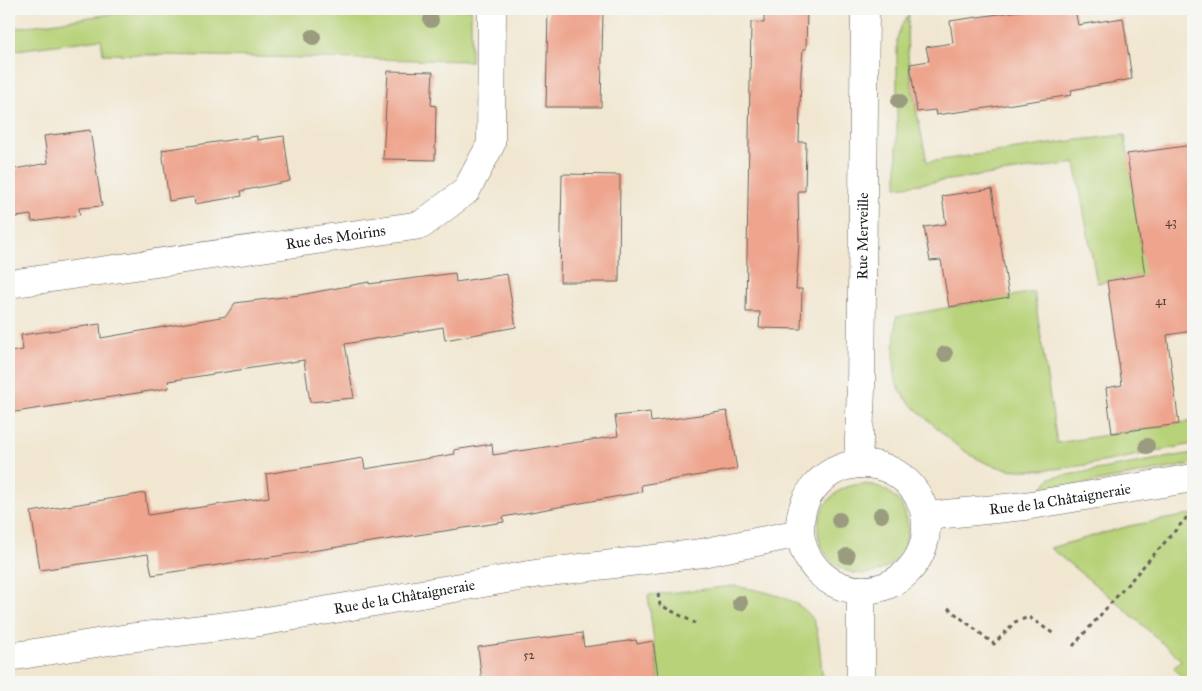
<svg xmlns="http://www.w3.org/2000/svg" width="1202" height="691" viewBox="0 0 1202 691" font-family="'IM FELL Great Primer',serif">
<rect width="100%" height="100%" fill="#f6f6f2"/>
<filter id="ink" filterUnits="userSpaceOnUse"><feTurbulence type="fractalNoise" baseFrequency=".02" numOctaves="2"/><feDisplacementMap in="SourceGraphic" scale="10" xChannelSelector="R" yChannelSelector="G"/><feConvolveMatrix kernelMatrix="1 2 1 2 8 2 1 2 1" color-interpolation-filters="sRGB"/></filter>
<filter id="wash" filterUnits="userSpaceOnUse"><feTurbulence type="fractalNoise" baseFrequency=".0096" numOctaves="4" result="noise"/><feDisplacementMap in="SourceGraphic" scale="20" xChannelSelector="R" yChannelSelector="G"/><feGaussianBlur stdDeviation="1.12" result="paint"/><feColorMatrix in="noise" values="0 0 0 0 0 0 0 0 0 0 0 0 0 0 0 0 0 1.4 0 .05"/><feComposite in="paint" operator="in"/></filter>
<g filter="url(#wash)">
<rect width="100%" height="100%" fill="#f1e7d1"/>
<path fill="#b7d278" stroke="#6a774a" d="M 146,9 L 471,9 L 471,61 L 103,54 L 101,39 L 9,51 L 9,29 Z
M 909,15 C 902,58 919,119 927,162 L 1078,140 L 1125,135 L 1142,255 L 1185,249 L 1158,273 L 1097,283 L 1075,163 L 897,187 L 897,39 L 902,24 Z
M 1034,292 L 1057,443 L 1193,421 L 1193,444 C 1143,453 1050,478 1002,468 C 976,462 954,445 936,427 C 923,415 908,404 899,389 C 891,373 895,336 896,317 Z
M 1193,453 L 1193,464 L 1039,492 L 1050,478 Z
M818 529a45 45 0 1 1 90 0a45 45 0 1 1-90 0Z
M 1193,514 L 1193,682 L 1186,682 L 1174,668 L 1181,660 L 1119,604 L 1050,548 L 1129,526 Z
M 734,586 C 758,590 805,597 815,624 C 820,639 821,666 823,682 L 659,682 L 648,595 Z"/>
<g id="blocks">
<path fill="#eea48d" d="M 548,9 L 603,9 L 601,107 L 546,107 Z
M 764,9 L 807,9 L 806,49 L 803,49 L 801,73 L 799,142 L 806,142 L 805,191 L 798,191 L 799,244 L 796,289 L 802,289 L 801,329 L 759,328 L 760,312 L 746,312 L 751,22 L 764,23 Z
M 1033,9 L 1075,9 L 1078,25 L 1123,18 L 1132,79 L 1071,90 L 1072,95 L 980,109 L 936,115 L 935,110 L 917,112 L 910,64 L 929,61 L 926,47 L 953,43 L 950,21 Z
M 388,71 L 433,72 L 431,105 L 436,106 L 435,160 L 383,159 Z
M 90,130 L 102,206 L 79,208 L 80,215 L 32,222 L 31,215 L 9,218 L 9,170 L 48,163 L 44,136 Z
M 257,136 L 257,140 L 284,136 L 290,181 L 241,191 L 242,196 L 195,204 L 194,197 L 169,201 L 162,150 Z
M 1193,145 L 1193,331 L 1167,335 L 1179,424 L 1112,433 L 1106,388 L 1122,385 L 1107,281 L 1145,275 L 1127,154 Z
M 562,174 L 620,175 L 619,282 L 560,282 Z
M 992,189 L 1009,297 L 949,307 L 941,260 L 930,261 L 924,227 L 946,224 L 942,196 Z
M 455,273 L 456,282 L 507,274 L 516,327 L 445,340 L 443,327 L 345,344 L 354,398 L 310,402 L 304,360 L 168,381 L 169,388 L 9,413 L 9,352 L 23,350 L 21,335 L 100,324 L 101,338 L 226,316 L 235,303 L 300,295 L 369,282 L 369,284 Z
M 727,411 L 737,469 L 641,485 L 642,492 L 503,517 L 504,522 L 152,575 L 148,554 L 40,570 L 31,512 L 145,493 L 148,515 L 269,497 L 266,474 L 363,458 L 365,469 L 455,454 L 454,450 L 492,444 L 493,455 L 618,436 L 615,416 L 650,412 L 651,422 Z
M 582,633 L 584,647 L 636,640 L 637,644 L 653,641 L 659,682 L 482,682 L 478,647 Z"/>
</g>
</g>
<g filter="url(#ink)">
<use href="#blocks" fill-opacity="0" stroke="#67635b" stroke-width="1"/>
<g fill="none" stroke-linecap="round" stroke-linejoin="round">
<g stroke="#67635b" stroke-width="29">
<g id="street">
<path id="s1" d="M 9,284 L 421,225 L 466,191 L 491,144 L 492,9"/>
<path id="s2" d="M 858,464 L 861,389 L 865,9"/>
<circle cx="863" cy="527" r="63"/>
<path id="s3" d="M 926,516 L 1025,506 L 1193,478"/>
<path id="s4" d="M 9,657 L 128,638 L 260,622 L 541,573 L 702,553 L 800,533"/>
<path d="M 861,682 L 861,591"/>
</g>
</g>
<path stroke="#67635b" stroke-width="3" stroke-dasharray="4 4" stroke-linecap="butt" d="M 658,594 L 660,605 L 695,623
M 948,608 L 994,644 L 1015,622 L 1029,617 L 1054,634
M 1073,646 L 1188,516"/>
<use href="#street" stroke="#fff" stroke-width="28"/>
</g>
<g fill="#9a9b7f">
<circle cx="431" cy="20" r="8"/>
<circle cx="313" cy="37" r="8"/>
<circle cx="899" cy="101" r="8"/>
<circle cx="945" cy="354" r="8"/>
<circle cx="1147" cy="446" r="8"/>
<circle cx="881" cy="515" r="8"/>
<circle cx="839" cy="520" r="8"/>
<circle cx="847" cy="556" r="8"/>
<circle cx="740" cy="603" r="8"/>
</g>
</g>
<g text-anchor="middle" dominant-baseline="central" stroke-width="4" stroke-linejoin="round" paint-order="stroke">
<g font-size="12" fill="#503e38">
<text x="1171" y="222">43</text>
<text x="1161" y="301">41</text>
<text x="529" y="655">52</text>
</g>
<g font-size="15" fill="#1c1c1c" stroke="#f6f6f2">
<text stroke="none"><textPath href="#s2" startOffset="228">Rue Merveille</textPath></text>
<text stroke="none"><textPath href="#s1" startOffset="330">Rue des Moirins</textPath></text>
<text stroke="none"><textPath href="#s3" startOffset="135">Rue de la Châtaigneraie</textPath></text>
<text stroke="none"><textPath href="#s4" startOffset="400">Rue de la Châtaigneraie</textPath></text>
</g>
</g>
<rect width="1202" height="691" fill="none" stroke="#f6f6f2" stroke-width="30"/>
</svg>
